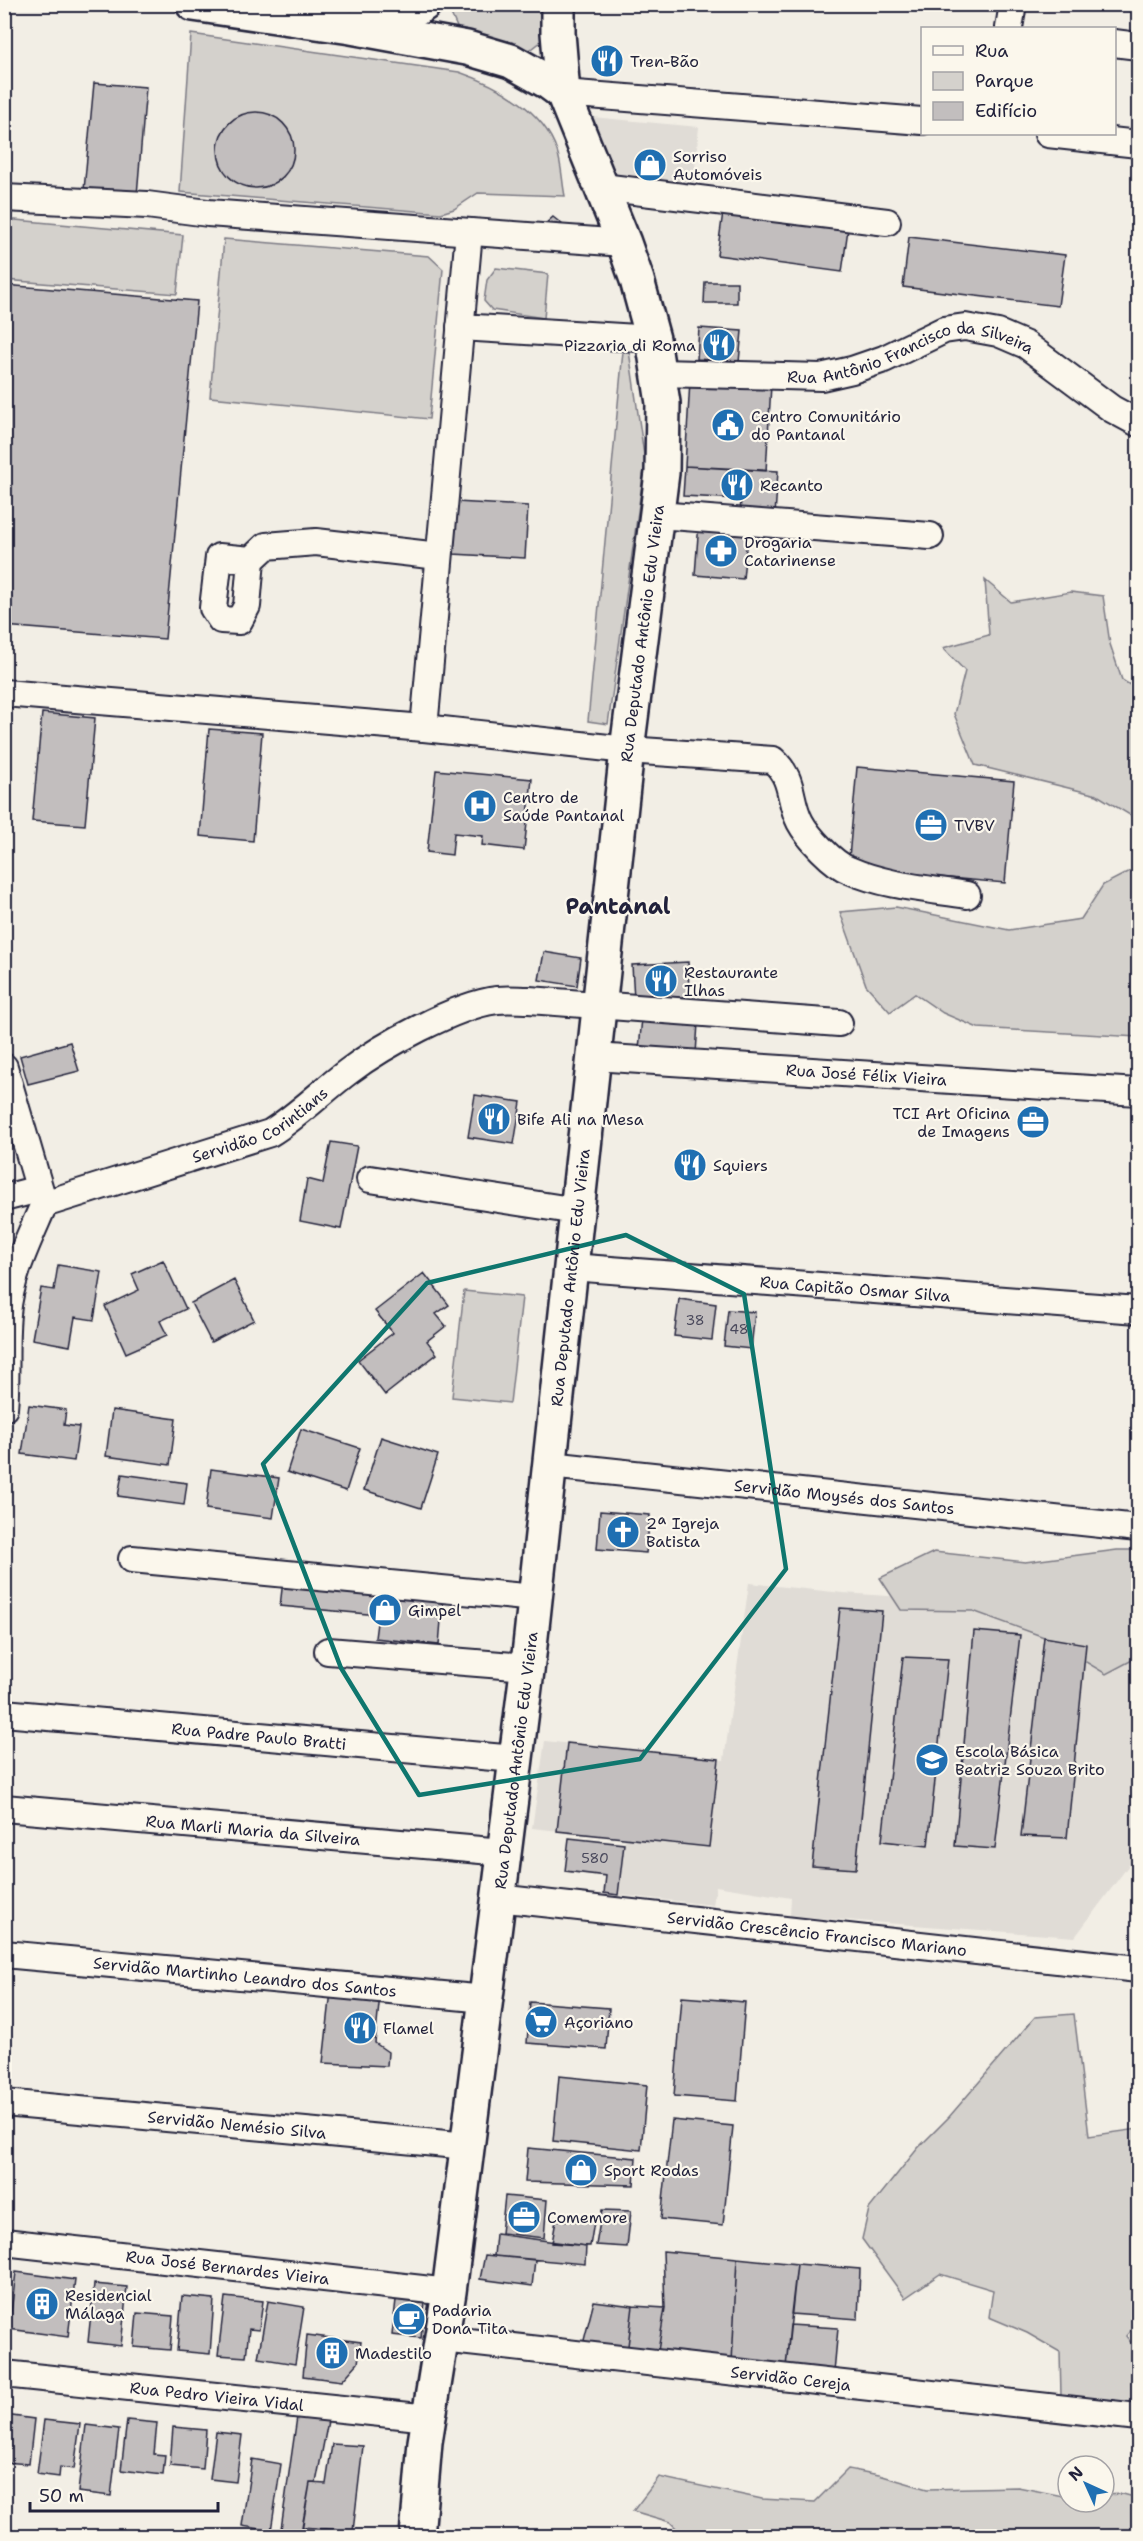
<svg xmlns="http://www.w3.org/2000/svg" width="1143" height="2541" viewBox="0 0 1143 2541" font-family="'Shantell Sans',sans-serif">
<rect width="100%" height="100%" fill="#f2eee5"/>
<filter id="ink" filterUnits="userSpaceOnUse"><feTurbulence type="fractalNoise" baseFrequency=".0167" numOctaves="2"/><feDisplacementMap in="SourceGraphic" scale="12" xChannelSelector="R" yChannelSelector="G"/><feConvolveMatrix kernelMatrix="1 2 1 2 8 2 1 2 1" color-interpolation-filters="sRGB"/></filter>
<g filter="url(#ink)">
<path fill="#e0dcd6" d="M 592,117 L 699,127 L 693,188 L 620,182 Z
M 749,1583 L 843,1593 L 1138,1613 L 1138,1860 L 1129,1865 L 1075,1937 L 790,1916 L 791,1898 L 716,1886 L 713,1905 L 618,1895 L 625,1838 L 532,1828 L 545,1741 L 724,1760 Z"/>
<path fill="#d4d1cc" stroke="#7b7a84" stroke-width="1.5" d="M 447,5 L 553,5 L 547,37 L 533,48 L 519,53 L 461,36 Z
M 191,34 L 459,72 C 497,85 543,109 557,151 C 562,165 562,182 565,196 L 478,193 L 454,209 L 441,213 L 180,192 Z
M 4,219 L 183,235 L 177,294 L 5,280 Z
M 224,239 L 429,256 L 443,269 L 429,419 L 210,397 Z
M 496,268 L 548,274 L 544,318 L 492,310 L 484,301 L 487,280 Z
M 623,351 L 629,351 L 645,462 L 608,724 L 588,721 Z
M 985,580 L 1011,602 L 1071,592 L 1103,596 L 1110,644 L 1122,680 L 1138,690 L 1138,820 L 1097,795 L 975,765 L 954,714 L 965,671 L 943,648 L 989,635 Z
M 1138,867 L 1138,1037 L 978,1028 L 943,1013 L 915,994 L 890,1012 L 866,985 L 840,912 L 896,907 L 1009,930 L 1081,919 L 1103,885 Z
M 464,1291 L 522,1297 L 510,1403 L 452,1397 Z
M 1117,1550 L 1138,1550 L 1138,1657 L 1106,1674 L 1044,1637 L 973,1611 L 901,1610 L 880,1578 L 934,1552 L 1025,1562 Z
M 1074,2014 L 1089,2136 L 1138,2129 L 1138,2321 L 1126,2336 L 1138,2352 L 1138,2411 L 1136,2411 L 1061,2395 L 1060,2352 L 1027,2333 L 989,2317 L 993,2290 L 940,2274 L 905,2298 L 862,2239 L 869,2209 L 918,2148 L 949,2117 L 1035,2017 Z
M 848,2469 L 879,2475 L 927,2489 L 1018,2487 L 1068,2497 L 1068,2502 L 1104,2502 L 1104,2495 L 1123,2494 L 1138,2498 L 1138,2536 L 684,2536 L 670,2522 L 633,2511 L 659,2477 L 762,2499 L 815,2502 Z"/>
<path fill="#c2bebe" stroke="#22223b" stroke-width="1.5" d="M 94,83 L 146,87 L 137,195 L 84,190 Z
M218 150a38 38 0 1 1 76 0a38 38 0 1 1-76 0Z
M 724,205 L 849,222 L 842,272 L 717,255 Z
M 553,217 L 567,228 L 557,236 L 545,224 Z
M 909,237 L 1065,255 L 1058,306 L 903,287 Z
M 705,282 L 737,282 L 737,303 L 704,303 Z
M 4,285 L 197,301 L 165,639 L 4,626 Z
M 699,328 L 742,331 L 739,362 L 697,359 Z
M 690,381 L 771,385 L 766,471 L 685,466 Z
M 685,466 L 778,471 L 775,515 L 740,513 L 741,499 L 683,496 Z
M 456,502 L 528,506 L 525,558 L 453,554 Z
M 699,523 L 748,527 L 743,579 L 695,575 Z
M 42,713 L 95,718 L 85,825 L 32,821 Z
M 209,729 L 262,733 L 253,841 L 200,836 Z
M 857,767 L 1014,781 L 1005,883 L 848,869 Z
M 436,770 L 532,779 L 524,850 L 482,845 L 483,836 L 454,833 L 452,855 L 427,852 Z
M 544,952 L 581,958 L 577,986 L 539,980 Z
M 688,962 L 689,997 L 634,999 L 632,965 Z
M 642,1018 L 698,1023 L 696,1054 L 639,1049 Z
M 70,1042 L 79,1071 L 28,1084 L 20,1056 Z
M 475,1095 L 521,1102 L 514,1144 L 468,1137 Z
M 331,1142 L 357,1146 L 341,1229 L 300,1221 L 307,1179 L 323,1183 Z
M 163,1260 L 186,1309 L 160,1321 L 167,1335 L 126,1353 L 105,1306 L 139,1290 L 132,1274 Z
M 58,1265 L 102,1272 L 94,1320 L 75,1317 L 70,1346 L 32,1339 L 41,1288 L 54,1290 Z
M 424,1273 L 449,1305 L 436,1314 L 446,1326 L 427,1341 L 437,1354 L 385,1395 L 358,1360 L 393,1333 L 375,1311 Z
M 234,1280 L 254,1320 L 211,1342 L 191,1303 Z
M 679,1299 L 716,1304 L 712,1340 L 674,1336 Z
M 728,1310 L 755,1312 L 751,1349 L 724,1346 Z
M 29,1405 L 66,1410 L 64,1425 L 79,1427 L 74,1461 L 22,1454 Z
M 112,1410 L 176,1419 L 170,1465 L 106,1456 Z
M 301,1429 L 360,1448 L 346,1491 L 287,1472 Z
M 381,1437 L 438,1455 L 421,1508 L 364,1490 Z
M 211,1469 L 279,1478 L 273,1518 L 206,1509 Z
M 122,1474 L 187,1483 L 184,1505 L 118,1496 Z
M 600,1511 L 650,1515 L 646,1553 L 597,1549 Z
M 283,1581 L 443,1596 L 439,1645 L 375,1638 L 378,1615 L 280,1606 Z
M 840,1608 L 882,1611 L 856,1869 L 812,1866 Z
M 974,1631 L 1020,1635 L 995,1849 L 955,1846 Z
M 1044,1637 L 1086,1644 L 1067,1838 L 1021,1836 Z
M 903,1657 L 948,1659 L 928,1846 L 882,1841 Z
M 567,1743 L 719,1759 L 709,1847 L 557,1831 Z
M 569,1838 L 624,1844 L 618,1895 L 604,1893 L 606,1876 L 565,1871 Z
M 331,1991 L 380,1995 L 375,2043 L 388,2052 L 387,2066 L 323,2063 Z
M 682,1997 L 745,2002 L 737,2101 L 674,2096 Z
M 530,2002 L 609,2008 L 606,2049 L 527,2043 Z
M 559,2076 L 647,2085 L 641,2150 L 553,2141 Z
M 672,2120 L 733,2126 L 723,2225 L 661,2219 Z
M 528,2148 L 636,2158 L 634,2185 L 525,2182 Z
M 505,2196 L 547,2200 L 544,2238 L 501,2233 Z
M 602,2210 L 631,2211 L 627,2247 L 596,2245 Z
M 556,2220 L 594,2222 L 590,2246 L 552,2243 Z
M 496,2234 L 586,2246 L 585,2264 L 494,2256 Z
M 663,2251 L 737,2258 L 732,2363 L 657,2357 L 665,2308 Z
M 485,2255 L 535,2260 L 532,2286 L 480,2279 Z
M 737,2258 L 797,2264 L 786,2367 L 732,2363 Z
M 797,2264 L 860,2269 L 858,2319 L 791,2314 Z
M 16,2272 L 75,2280 L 68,2337 L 9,2329 Z
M 94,2284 L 127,2287 L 121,2346 L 88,2342 Z
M 182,2296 L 214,2299 L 210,2354 L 177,2351 Z
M 225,2297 L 263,2301 L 259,2330 L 249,2329 L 246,2357 L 218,2355 Z
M 396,2300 L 425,2303 L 421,2338 L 392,2335 Z
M 268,2301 L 304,2307 L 295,2364 L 258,2358 Z
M 594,2301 L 633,2306 L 627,2354 L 582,2348 Z
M 633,2306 L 665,2308 L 657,2357 L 627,2354 Z
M 137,2313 L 173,2316 L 170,2350 L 134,2347 Z
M 790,2325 L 838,2328 L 834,2372 L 786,2367 Z
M 307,2335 L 361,2342 L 358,2363 L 342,2381 L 303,2376 Z
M 5,2415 L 34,2419 L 29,2464 L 4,2462 Z
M 297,2417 L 328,2421 L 316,2483 L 310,2483 L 301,2536 L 280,2536 Z
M 44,2420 L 80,2424 L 74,2469 L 60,2467 L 59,2477 L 37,2474 Z
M 127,2420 L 157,2423 L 154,2454 L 165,2455 L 163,2475 L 121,2470 Z
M 86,2425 L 119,2429 L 111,2496 L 78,2492 Z
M 173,2427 L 206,2430 L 203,2469 L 170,2466 Z
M 216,2432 L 242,2435 L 236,2482 L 210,2479 Z
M 332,2444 L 363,2446 L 353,2531 L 302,2527 L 310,2483 L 326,2484 Z
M 252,2459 L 281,2464 L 271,2531 L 242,2526 Z"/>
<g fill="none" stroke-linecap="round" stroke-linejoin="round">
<g stroke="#22223b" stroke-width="30">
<g id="minor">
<path d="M 1009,28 L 1013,4"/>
<path d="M 1114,43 L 1138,46"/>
<path d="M 563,93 L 922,121"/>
<path d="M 1048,134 L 1138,144"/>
<path d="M 602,187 L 887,222"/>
<path d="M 4,198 L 147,205 L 208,213 L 624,243"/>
<path d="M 460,327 L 653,339"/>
<path id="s1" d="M 659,373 L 821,377 L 852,370 L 884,359 L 944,330 L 965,327 L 998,333 L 1026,345 L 1112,409 L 1138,423"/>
<path d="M 658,515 L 930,536"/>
<path d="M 251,560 L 219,557 L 213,608 L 221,620 L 239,621 L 247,606 L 251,560 L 266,546 L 316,542 L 439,556"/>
<path d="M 4,693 L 424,728 L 469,232"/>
<path d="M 424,728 L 627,750 L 773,760 C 795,780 788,799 800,822 C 808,837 833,864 849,870 C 885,886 929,889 967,895"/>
<path id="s2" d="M 594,1057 L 1138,1092"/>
<path id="s3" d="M 4,1067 L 44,1204 L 270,1133 C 299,1115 322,1091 349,1071 C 382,1046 456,1005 497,1000 C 508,999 519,1000 529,1000 L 839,1023"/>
<path d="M 370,1179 L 577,1211"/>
<path d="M 4,1198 L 39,1189"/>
<path id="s4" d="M 571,1267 L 1138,1310"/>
<path d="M 4,1408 C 7,1376 4,1345 7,1314 C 10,1276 29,1239 44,1204"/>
<path id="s5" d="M 550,1465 L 1138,1528"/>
<path d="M 132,1559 L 535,1598"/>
<path d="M 328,1651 L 527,1667"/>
<path id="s6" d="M 4,1713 L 515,1759"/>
<path id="s7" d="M 4,1808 L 503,1852"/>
<path id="s8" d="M 497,1898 L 1138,1969"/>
<path id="s9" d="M 4,1954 L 486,1999"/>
<path id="s10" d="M 4,2103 L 468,2146"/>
<path id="s11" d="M 4,2242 L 449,2292"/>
<path id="s12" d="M 442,2339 L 1138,2417"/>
<path id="s13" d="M 4,2374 L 429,2418"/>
</g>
</g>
<g stroke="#22223b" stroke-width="38">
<g id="major">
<path d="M 193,4 L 351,27 L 467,48 L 511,61 L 548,82 L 563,93"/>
<path d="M 362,24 L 416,9 L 424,4"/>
<path id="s14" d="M 417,2536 L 425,2442 L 449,2292 L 529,1655 L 627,750 L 662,473 L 663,403 L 653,339 L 637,280 L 624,243 L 563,93 L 558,33 L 558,4"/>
</g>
</g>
<use href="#minor" stroke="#fbf7ec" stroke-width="26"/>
<use href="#major" stroke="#fbf7ec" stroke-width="33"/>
</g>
</g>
<path fill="none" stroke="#0f766e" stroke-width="4.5" stroke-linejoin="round" d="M 626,1235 L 744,1294 L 786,1569 L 640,1759 L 419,1795 L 341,1668 L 263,1464 L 427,1283 Z"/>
<defs>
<g id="restaurant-disc" transform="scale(1.725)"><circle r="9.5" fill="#1f6fb2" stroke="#fbf7ec"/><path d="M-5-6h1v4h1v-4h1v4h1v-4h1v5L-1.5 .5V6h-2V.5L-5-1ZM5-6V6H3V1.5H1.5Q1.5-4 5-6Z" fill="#fff"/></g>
<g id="shop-disc" transform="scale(1.725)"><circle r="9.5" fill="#1f6fb2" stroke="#fbf7ec"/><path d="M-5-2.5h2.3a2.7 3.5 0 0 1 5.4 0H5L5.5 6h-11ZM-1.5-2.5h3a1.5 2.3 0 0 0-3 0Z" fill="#fff"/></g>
<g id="civic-disc" transform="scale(1.725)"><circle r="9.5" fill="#1f6fb2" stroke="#fbf7ec"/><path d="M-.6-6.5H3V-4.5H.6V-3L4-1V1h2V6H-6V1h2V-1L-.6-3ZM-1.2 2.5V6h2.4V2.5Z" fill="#fff"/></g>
<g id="pharmacy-disc" transform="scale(1.725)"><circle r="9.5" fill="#1f6fb2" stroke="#fbf7ec"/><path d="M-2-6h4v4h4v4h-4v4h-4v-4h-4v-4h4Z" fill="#fff"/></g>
<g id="hospital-disc" transform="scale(1.725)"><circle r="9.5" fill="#1f6fb2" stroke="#fbf7ec"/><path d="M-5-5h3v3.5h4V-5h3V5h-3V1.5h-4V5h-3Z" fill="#fff"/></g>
<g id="office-disc" transform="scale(1.725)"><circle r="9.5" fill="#1f6fb2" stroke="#fbf7ec"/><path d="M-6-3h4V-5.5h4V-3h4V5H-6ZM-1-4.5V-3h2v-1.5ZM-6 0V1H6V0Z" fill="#fff"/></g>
<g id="church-disc" transform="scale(1.725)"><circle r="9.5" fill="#1f6fb2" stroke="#fbf7ec"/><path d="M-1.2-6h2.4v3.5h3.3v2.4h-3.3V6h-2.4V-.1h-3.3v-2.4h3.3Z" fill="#fff"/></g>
<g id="school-disc" transform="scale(1.725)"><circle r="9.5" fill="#1f6fb2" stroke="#fbf7ec"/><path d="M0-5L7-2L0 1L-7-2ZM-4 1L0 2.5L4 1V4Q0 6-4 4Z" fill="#fff"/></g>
<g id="supermarket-disc" transform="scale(1.725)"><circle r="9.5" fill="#1f6fb2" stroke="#fbf7ec"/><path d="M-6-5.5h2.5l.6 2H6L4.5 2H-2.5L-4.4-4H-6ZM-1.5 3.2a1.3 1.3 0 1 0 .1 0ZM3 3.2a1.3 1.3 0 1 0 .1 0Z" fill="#fff"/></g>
<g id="building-disc" transform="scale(1.725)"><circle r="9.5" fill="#1f6fb2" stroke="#fbf7ec"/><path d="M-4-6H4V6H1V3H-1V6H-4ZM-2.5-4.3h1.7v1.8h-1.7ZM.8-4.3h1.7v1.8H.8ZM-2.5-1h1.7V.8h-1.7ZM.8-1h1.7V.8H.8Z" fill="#fff"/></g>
<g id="cafe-disc" transform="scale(1.725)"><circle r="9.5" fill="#1f6fb2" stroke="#fbf7ec"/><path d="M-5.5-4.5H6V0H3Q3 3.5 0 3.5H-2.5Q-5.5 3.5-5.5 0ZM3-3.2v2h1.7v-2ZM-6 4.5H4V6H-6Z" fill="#fff"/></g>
</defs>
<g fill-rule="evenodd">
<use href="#restaurant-disc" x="607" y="61"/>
<use href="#shop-disc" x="650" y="165"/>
<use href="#restaurant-disc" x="719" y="345"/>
<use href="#civic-disc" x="728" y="425"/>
<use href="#restaurant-disc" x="737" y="485"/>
<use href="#pharmacy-disc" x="721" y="551"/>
<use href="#hospital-disc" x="480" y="806"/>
<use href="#office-disc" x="931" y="825"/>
<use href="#restaurant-disc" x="661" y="981"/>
<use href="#restaurant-disc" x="494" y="1119"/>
<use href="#office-disc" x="1033" y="1122"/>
<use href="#restaurant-disc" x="690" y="1165"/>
<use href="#church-disc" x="623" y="1532"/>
<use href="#shop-disc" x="385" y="1610"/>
<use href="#school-disc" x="932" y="1760"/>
<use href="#supermarket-disc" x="541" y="2022"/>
<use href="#restaurant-disc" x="360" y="2028"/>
<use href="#shop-disc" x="581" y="2170"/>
<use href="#office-disc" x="524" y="2217"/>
<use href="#building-disc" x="42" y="2304"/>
<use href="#cafe-disc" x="409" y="2319"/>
<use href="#building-disc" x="332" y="2353"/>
</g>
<g text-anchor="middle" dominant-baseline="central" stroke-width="4.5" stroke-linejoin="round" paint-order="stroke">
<g font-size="14" fill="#4a495c">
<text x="695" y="1320">38</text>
<text x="739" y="1329">48</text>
<text x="595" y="1858">580</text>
</g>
<g font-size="16" fill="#22223b" stroke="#fbf7ec" text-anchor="start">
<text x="630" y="61">Tren-Bão</text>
<text x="673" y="156">Sorriso<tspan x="673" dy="18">Automóveis</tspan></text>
<text x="696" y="345" text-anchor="end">Pizzaria di Roma</text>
<text x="751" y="416">Centro Comunitário<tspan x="751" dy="18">do Pantanal</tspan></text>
<text x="760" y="485">Recanto</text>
<text x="744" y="542">Drogaria<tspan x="744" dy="18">Catarinense</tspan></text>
<text x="503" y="797">Centro de<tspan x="503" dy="18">Saúde Pantanal</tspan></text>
<text x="954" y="825">TVBV</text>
<text x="684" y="972">Restaurante<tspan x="684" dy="18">Ilhas</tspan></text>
<text x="1010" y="1113" text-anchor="end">TCI Art Oficina<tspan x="1010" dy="18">de Imagens</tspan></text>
<text x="517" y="1119">Bife Ali na Mesa</text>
<text x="713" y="1165">Squiers</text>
<text x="646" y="1523">2ª Igreja<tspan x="646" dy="18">Batista</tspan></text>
<text x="408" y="1610">Gimpel</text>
<text x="955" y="1751">Escola Básica<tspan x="955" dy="18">Beatriz Souza Brito</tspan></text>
<text x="564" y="2022">Açoriano</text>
<text x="383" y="2028">Flamel</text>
<text x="604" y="2170">Sport Rodas</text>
<text x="547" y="2217">Comemore</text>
<text x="65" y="2295">Residencial<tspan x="65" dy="18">Málaga</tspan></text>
<text x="432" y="2310">Padaria<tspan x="432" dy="18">Dona Tita</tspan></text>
<text x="355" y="2353">Madestilo</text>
</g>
<g font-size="16" fill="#22223b" stroke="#fbf7ec">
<text stroke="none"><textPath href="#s1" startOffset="258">Rua Antônio Francisco da Silveira</textPath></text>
<text stroke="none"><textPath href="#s14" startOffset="1916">Rua Deputado Antônio Edu Vieira</textPath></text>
<text stroke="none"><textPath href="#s2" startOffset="273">Rua José Félix Vieira</textPath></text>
<text stroke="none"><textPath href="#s3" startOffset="374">Servidão Corintians</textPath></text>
<text stroke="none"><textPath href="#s14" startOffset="1268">Rua Deputado Antônio Edu Vieira</textPath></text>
<text stroke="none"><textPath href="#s4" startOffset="285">Rua Capitão Osmar Silva</textPath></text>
<text stroke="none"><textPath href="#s5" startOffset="296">Servidão Moysés dos Santos</textPath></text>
<text stroke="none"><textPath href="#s6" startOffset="256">Rua Padre Paulo Bratti</textPath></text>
<text stroke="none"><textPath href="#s14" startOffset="782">Rua Deputado Antônio Edu Vieira</textPath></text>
<text stroke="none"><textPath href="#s7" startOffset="250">Rua Marli Maria da Silveira</textPath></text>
<text stroke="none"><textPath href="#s8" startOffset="322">Servidão Crescêncio Francisco Mariano</textPath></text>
<text stroke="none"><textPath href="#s9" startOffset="242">Servidão Martinho Leandro dos Santos</textPath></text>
<text stroke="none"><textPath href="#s10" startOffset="234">Servidão Nemésio Silva</textPath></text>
<text stroke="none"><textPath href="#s11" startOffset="225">Rua José Bernardes Vieira</textPath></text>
<text stroke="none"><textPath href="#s12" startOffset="351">Servidão Cereja</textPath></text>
<text stroke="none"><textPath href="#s13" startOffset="214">Rua Pedro Vieira Vidal</textPath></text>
</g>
<g font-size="22" font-weight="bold" fill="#22223b" stroke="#fbf7ec">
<text x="618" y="906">Pantanal</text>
</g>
</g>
<rect width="1143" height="2541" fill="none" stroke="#fbf7ec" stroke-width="24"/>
<rect x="12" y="12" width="1119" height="2517" fill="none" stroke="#22223b" stroke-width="2" filter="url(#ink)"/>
<rect x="921" y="27" width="195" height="108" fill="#fbf7ec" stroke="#a4a2a5" stroke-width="1.5"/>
<rect x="933" y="46" width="30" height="9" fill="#fbf7ec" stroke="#a4a2a5" stroke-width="1.5"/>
<text x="975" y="57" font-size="18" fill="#22223b">Rua</text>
<rect x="933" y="72" width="30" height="18" fill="#d4d1cc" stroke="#a4a2a5" stroke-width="1.5"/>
<text x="975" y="87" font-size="18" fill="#22223b">Parque</text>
<rect x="933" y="102" width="30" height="18" fill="#c2bebe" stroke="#a4a2a5" stroke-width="1.5"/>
<text x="975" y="117" font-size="18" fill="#22223b">Edifício</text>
<g transform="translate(1086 2484) rotate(315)"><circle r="28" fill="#fbf7ec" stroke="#a4a2a5" stroke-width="1.5"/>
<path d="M0-4.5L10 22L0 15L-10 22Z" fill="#1f6fb2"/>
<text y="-9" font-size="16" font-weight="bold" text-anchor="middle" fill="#22223b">N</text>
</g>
<path d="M30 2502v9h188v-9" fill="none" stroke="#22223b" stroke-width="3"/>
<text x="39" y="2502" font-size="18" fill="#22223b" stroke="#fbf7ec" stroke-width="4.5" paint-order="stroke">50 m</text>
</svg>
